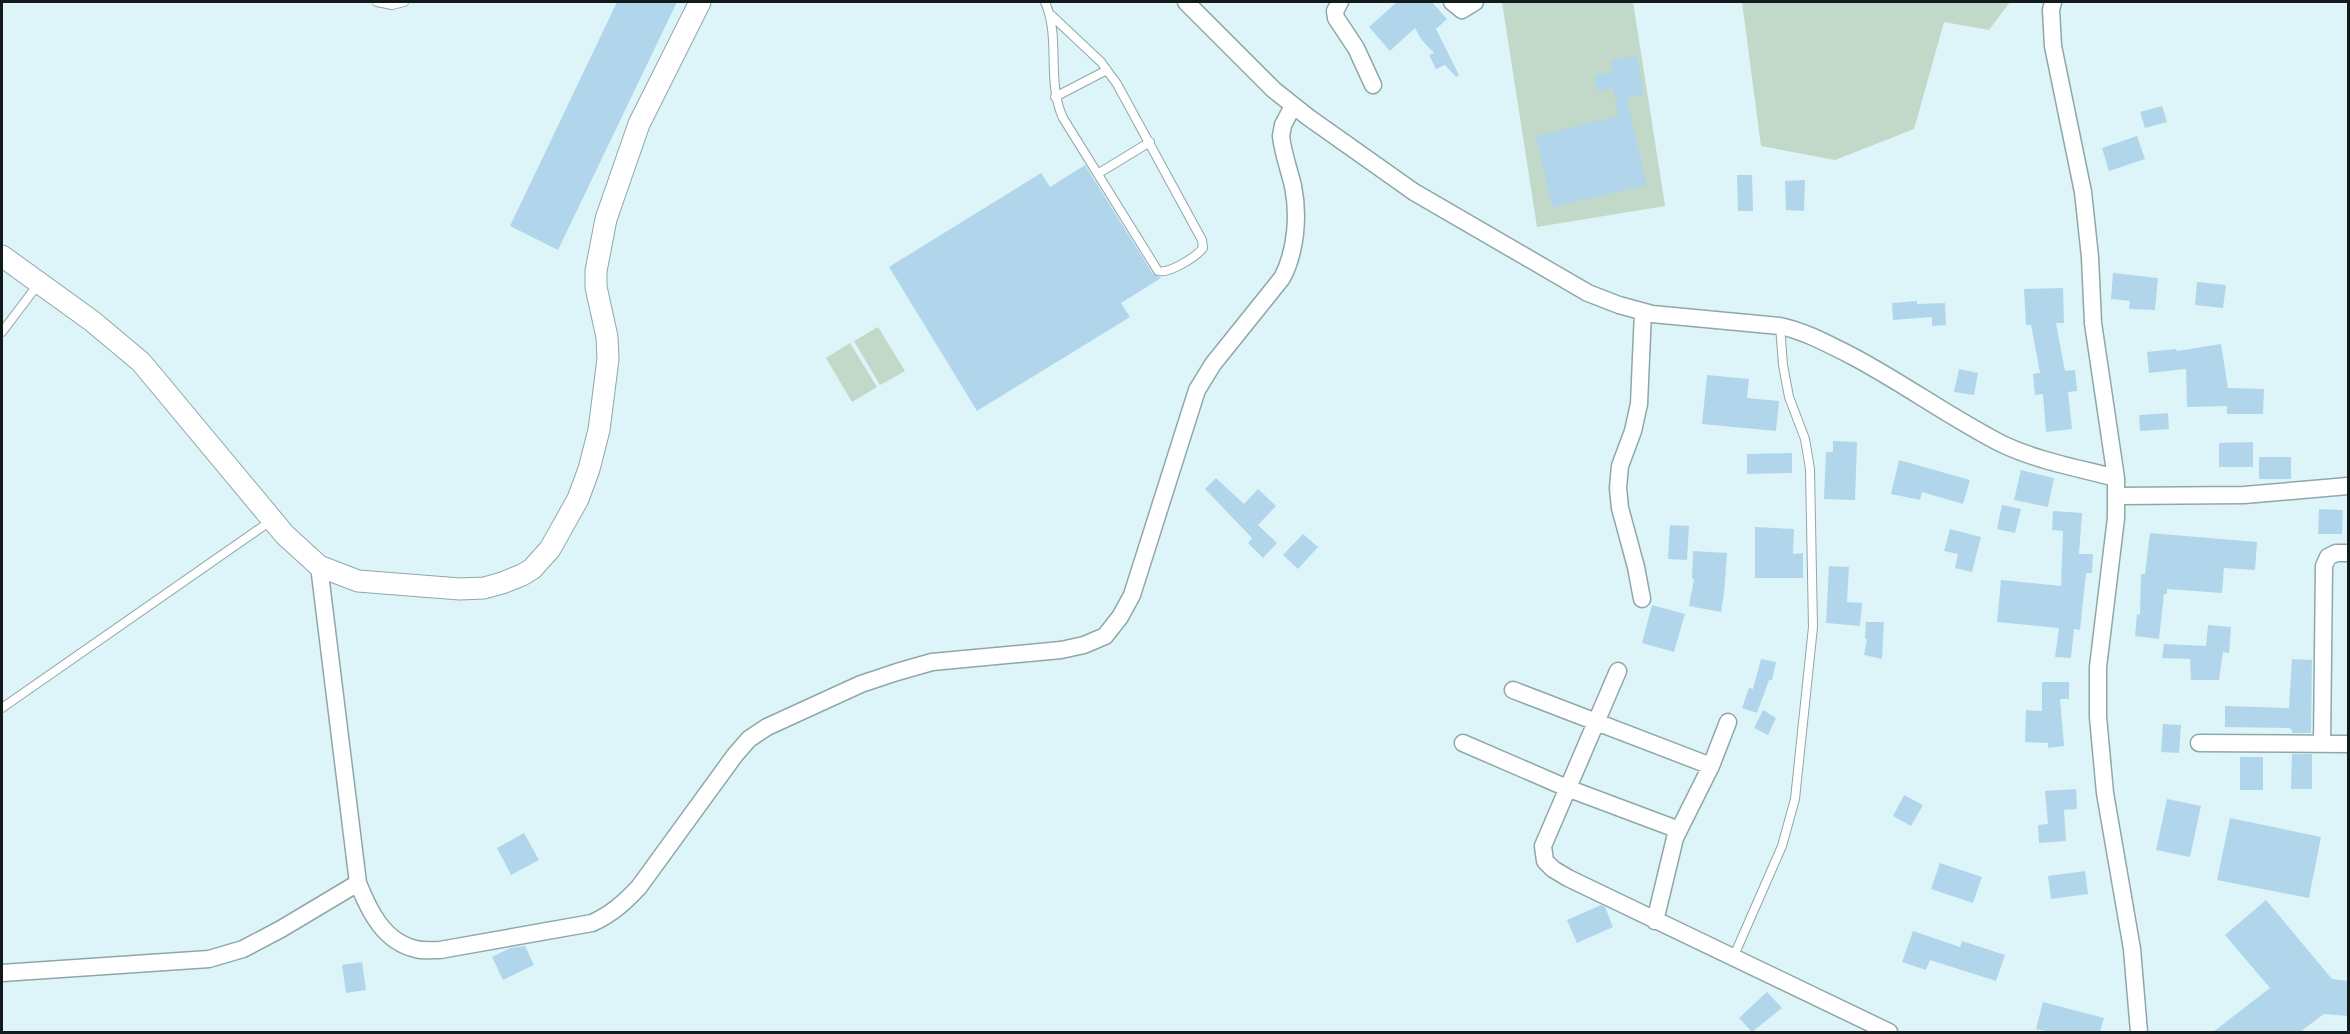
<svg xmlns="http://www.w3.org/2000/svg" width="2350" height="1034" viewBox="0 0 2350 1034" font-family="'PT Sans',sans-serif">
<rect width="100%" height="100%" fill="#ddf5f8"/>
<path fill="#c2d8c8" d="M 1502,2 L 1633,2 L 1665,206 L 1537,227 Z
M 1742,2 L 2010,2 L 1989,30 L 1944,22 L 1914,129 L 1835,160 L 1761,146 Z
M 878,327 L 905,371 L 880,385 L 854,341 Z
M 850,343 L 877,387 L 852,402 L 826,358 Z"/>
<path fill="#b1d6ec" d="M 617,2 L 677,2 L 558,250 L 510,226 Z
M 1397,2 L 1432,2 L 1447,19 L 1436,29 L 1459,75 L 1456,77 L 1445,65 L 1436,69 L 1429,55 L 1434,53 L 1421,39 L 1415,28 L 1390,51 L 1369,27 Z
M 1637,56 L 1644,95 L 1627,98 L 1647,185 L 1552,207 L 1536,136 L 1618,116 L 1613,88 L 1597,91 L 1594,75 L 1613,72 L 1611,60 Z
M 2162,106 L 2167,122 L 2145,128 L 2140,112 Z
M 2137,136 L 2145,159 L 2109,171 L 2102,148 Z
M 1085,165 L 1153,274 L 1161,278 L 1121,303 L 1130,317 L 977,411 L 889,267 L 1041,173 L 1050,187 Z
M 1737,175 L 1752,175 L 1753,211 L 1738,211 Z
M 1805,180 L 1804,211 L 1786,210 L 1785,181 Z
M 2113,273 L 2158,278 L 2155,310 L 2129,309 L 2130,301 L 2111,299 Z
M 2197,282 L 2226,285 L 2223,308 L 2195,305 Z
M 2063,288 L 2064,323 L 2056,323 L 2065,371 L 2075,370 L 2077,391 L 2068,392 L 2072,429 L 2046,432 L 2043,394 L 2035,395 L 2033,374 L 2040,373 L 2031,325 L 2026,325 L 2024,289 Z
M 1917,301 L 1917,304 L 1945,303 L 1946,325 L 1932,326 L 1932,317 L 1893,320 L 1892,303 Z
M 2221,344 L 2228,388 L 2264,389 L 2263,414 L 2227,414 L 2227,406 L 2187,407 L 2186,369 L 2149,373 L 2147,352 L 2176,349 L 2177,351 Z
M 1959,369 L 1978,373 L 1974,395 L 1954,392 Z
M 1707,375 L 1749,379 L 1747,398 L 1779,401 L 1776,431 L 1702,424 Z
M 2168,413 L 2169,429 L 2140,431 L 2139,415 Z
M 1833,441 L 1857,442 L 1855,500 L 1824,499 L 1826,452 L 1833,452 Z
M 2253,442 L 2253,467 L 2219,467 L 2219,443 Z
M 1792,453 L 1792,473 L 1747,474 L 1747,454 Z
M 2259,457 L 2291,457 L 2291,479 L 2259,479 Z
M 1899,460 L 1970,480 L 1963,504 L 1922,492 L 1920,500 L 1891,494 Z
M 2021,470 L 2054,478 L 2048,507 L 2014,500 Z
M 1216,478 L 1244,504 L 1258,489 L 1276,506 L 1258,525 L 1277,543 L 1263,558 L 1248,543 L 1252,538 L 1205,489 Z
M 2002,505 L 2021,509 L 2015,533 L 1997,529 Z
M 2319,509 L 2343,510 L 2342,534 L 2318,534 Z
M 2053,511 L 2082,513 L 2079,554 L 2093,554 L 2092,573 L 2086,573 L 2080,630 L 2074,629 L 2071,658 L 2055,657 L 2059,628 L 1997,622 L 2001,580 L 2061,586 L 2063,531 L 2052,530 Z
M 1670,525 L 1689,526 L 1687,560 L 1668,559 Z
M 1755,527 L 1794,529 L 1793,554 L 1803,553 L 1803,578 L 1755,578 Z
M 1950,529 L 1981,537 L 1972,572 L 1955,568 L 1958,554 L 1944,551 Z
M 2150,533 L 2257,542 L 2255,570 L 2224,568 L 2222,593 L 2167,589 L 2167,594 L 2164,594 L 2159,639 L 2135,636 L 2137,614 L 2140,615 L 2141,574 L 2145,574 Z
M 1303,534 L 1318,547 L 1298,569 L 1283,555 Z
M 1693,551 L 1727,553 L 1724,594 L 1721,612 L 1689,606 L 1694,579 L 1692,579 Z
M 1829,566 L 1849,567 L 1847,602 L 1862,603 L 1860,626 L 1826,623 Z
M 1652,605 L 1685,614 L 1674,652 L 1642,643 Z
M 1866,622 L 1884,622 L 1882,659 L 1864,655 L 1867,639 L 1865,639 Z
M 2208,625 L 2231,627 L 2229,653 L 2223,652 L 2219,680 L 2191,680 L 2190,659 L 2162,658 L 2164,644 L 2206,646 Z
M 1761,659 L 1776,662 L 1772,680 L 1769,680 L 1757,713 L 1742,708 L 1749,688 L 1753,689 Z
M 2292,659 L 2312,660 L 2311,733 L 2292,733 L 2292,730 L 2289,728 L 2225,727 L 2225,706 L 2289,708 Z
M 2042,682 L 2069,682 L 2069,699 L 2060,699 L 2064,746 L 2048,748 L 2048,743 L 2025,742 L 2026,710 L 2042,711 Z
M 1763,710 L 1776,718 L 1768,735 L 1754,728 Z
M 2163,724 L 2181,725 L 2179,753 L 2161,752 Z
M 2292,754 L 2312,754 L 2312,789 L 2291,789 Z
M 2240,757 L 2263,757 L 2263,790 L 2240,790 Z
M 2076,789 L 2077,809 L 2064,810 L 2066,841 L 2039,843 L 2038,825 L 2048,824 L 2045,791 Z
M 1904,795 L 1923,805 L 1911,826 L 1893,816 Z
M 2167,799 L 2201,806 L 2190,857 L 2156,850 Z
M 2230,818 L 2321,837 L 2309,898 L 2217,880 Z
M 524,833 L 539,860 L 511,875 L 497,848 Z
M 1940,863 L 1982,877 L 1973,903 L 1931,889 Z
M 2085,871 L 2088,894 L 2051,899 L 2048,876 Z
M 2266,900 L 2332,979 L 2349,981 L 2349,1016 L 2324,1014 L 2300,1032 L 2213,1032 L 2270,988 L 2225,935 Z
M 1601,905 L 1605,907 L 1613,927 L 1577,943 L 1567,920 Z
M 1913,931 L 1960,947 L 1962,941 L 2005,955 L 1996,981 L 1930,960 L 1926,970 L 1902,962 Z
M 525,946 L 534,965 L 503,980 L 492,957 L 510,948 Z
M 362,962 L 366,990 L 346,993 L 342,965 Z
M 1767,992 L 1782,1008 L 1752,1032 L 1739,1018 Z
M 2043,1002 L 2104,1018 L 2100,1032 L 2050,1032 L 2036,1029 Z"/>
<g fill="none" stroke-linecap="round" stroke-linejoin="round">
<g stroke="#90a7aa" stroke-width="10">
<path id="service" d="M 377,2 L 392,5 L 404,2
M 1045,2 C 1061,38 1046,81 1063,118 L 1158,271 C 1169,274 1196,257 1203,248 L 1202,240 L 1117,84 L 1101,62 L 1051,15
M 1055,97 L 1107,70
M 1099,173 L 1150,142
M 2,332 L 39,283
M 2,708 L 272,520
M 1733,958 L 1782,846 L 1795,799 L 1813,627 L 1810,469 L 1805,439 L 1789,397 L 1783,365 L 1780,326"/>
</g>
<g stroke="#90a7aa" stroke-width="19">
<path id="minor" d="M 1186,2 L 1274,90 L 1308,117 L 1414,192 L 1588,293 L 1619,305 L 1652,314 L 1780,326 C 1807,332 1828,344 1852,356 C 1903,383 1951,418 2002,444 C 2038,461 2078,468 2116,478
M 1340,2 L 1335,11 L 1336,18 L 1356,48 L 1373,85
M 1452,2 L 1462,10 L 1475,2
M 2053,2 L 2051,10 L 2053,46 L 2083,192 L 2090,257 L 2093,323 L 2116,478 L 2116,518 L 2098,667 L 2098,717 L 2105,793 L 2132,949 L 2139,1032
M 2118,496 L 2244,495 L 2348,486
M 319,566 L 358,883 C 369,911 384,942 416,949 C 423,951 432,950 440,950 L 592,923 C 612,914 625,902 639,887 L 735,755 L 749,739 L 767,727 L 861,684 L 897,672 L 932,662 L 1061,650 L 1084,645 L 1105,636 L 1120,617 L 1132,595 L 1197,390 L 1213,364 L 1282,278 C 1296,252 1299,215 1293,186 C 1289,169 1283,154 1281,136 L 1283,125 L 1293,106
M 1642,599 L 1636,567 L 1620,508 L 1618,488 L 1620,466 L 1633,431 L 1639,404 L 1643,312
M 1618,671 L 1543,846 L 1545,861 L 1553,869 L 1568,878 L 1889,1032
M 1513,690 L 1711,766
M 1463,743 L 1567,788 L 1679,830
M 2199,743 L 2348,744
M 2322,744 L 2324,566 L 2328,557 L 2336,553 L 2348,553
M 1655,921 L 1675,838 L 1711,766 L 1728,722
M 2,973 L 209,959 L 243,949 L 281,929 L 358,883"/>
</g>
<g stroke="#90a7aa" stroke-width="23">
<path id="tertiary" d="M 2,256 L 92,321 L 141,362 L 285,535 L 319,566 L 358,581 L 460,589 L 484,588 L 502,583 L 522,575 L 532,569 L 550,549 L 578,499 L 589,469 L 599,430 L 608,359 L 607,337 L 596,287 L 596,271 L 606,219 L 639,124 L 700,2"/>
</g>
<use href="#service" stroke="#fff" stroke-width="8"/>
<use href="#minor" stroke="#fff" stroke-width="16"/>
<use href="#tertiary" stroke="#fff" stroke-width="21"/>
</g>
<rect width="2350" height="1034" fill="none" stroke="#121b1c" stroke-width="6"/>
</svg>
